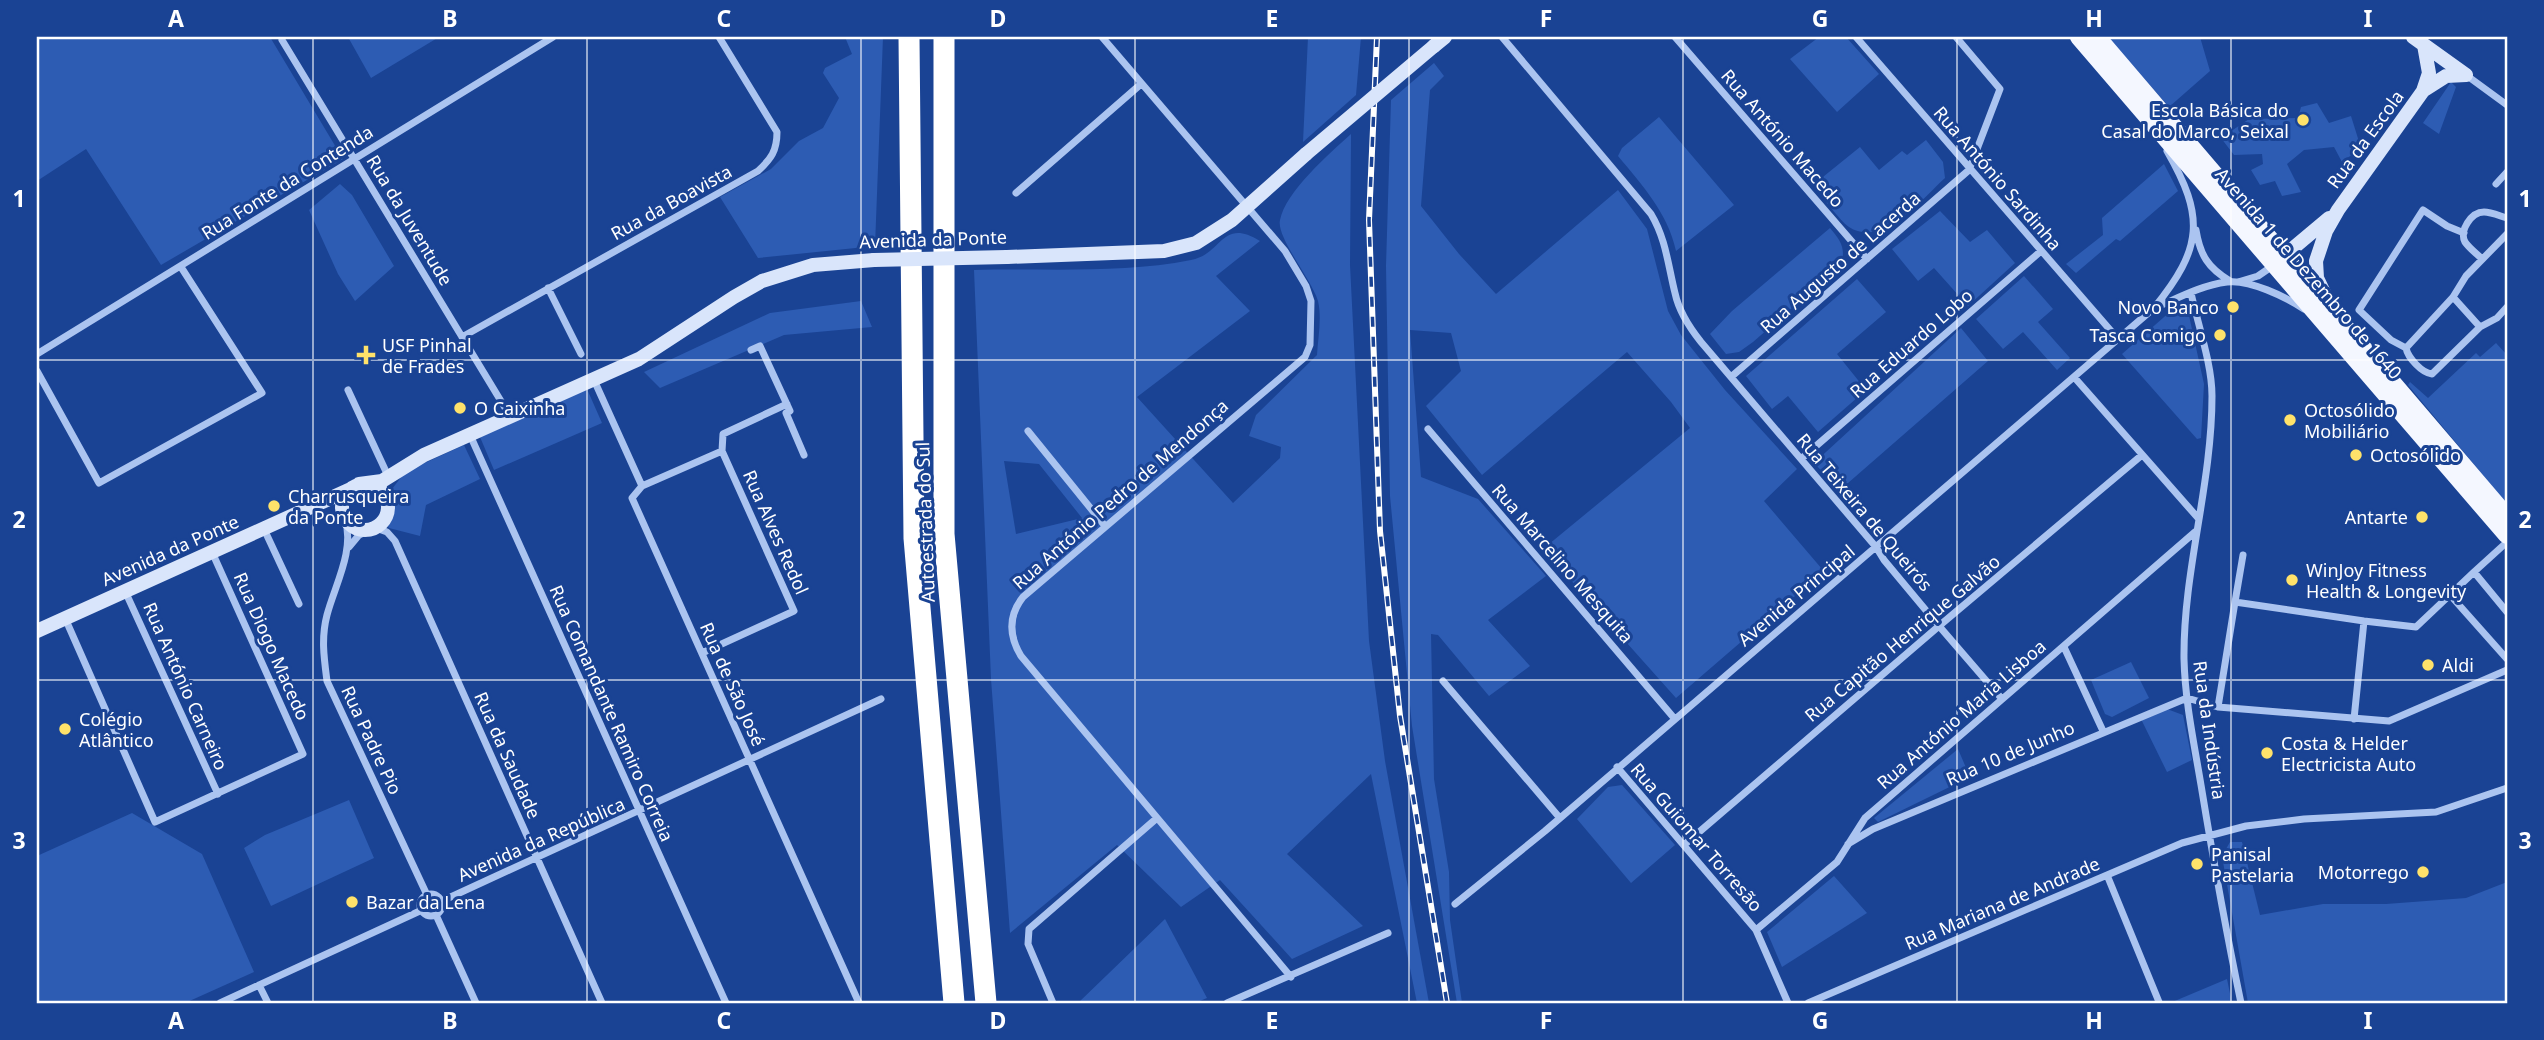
<svg xmlns="http://www.w3.org/2000/svg" width="2544" height="1040" viewBox="0 0 2544 1040" font-family="'Noto Sans',sans-serif">
<rect width="100%" height="100%" fill="#1a4394"/>
<path fill="#2d5cb3" fill-rule="evenodd" d="M 37,37 L 270,37 L 343,159 L 161,265 L 86,149 L 37,181 Z
M 348,37 L 439,37 L 371,78 Z
M 845,37 L 883,37 L 875,246 L 758,258 L 720,197 L 771,169 L 799,141 L 823,128 L 839,98 L 823,73 L 825,68 L 852,54 Z
M 1308,37 L 1361,37 L 1356,95 L 1303,142 Z
M 1819,37 L 1846,37 L 1879,74 L 1837,112 L 1790,59 Z
M 2108,37 L 2200,37 L 2210,71 L 2169,107 Z
M 1434,63 L 1444,76 L 1430,90 L 1421,206 L 1459,254 L 1496,294 L 1618,190 L 1647,229 L 1668,311 L 1681,335 L 1725,390 L 1797,469 L 1764,501 L 1828,576 L 1792,598 L 1676,698 L 1543,549 L 1690,428 L 1671,402 L 1627,352 L 1482,475 L 1426,406 L 1461,371 L 1451,333 L 1410,330 L 1421,477 L 1478,499 L 1546,576 L 1488,620 L 1530,666 L 1489,696 L 1438,635 L 1431,634 L 1434,779 L 1449,872 L 1450,920 L 1462,1003 L 1457,1003 L 1412,726 L 1390,496 L 1386,266 L 1391,100 Z
M 2451,82 L 2456,87 L 2439,134 L 2423,123 Z
M 2317,103 L 2329,123 L 2351,116 L 2361,148 L 2342,162 L 2334,147 L 2304,150 L 2287,164 L 2301,192 L 2282,196 L 2275,181 L 2260,185 L 2251,170 L 2263,164 L 2262,154 L 2234,155 L 2221,138 L 2249,119 L 2298,118 L 2301,107 Z
M 1659,117 L 1734,205 L 1676,251 C 1668,213 1642,185 1618,156 L 1622,148 Z
M 1351,134 L 1350,265 L 1369,641 L 1385,761 L 1429,1003 L 1417,1003 L 1371,774 L 1287,854 L 1363,926 L 1292,959 L 1220,880 L 1181,907 L 1117,845 L 1010,933 L 991,679 L 974,270 C 1046,268 1120,274 1191,260 C 1223,254 1221,217 1260,241 L 1216,276 L 1250,311 L 1137,397 L 1233,503 L 1280,458 L 1281,447 L 1249,436 L 1256,415 L 1317,355 C 1318,338 1322,318 1318,301 C 1312,280 1276,237 1280,220 C 1285,192 1330,153 1351,134 ZM 1004,461 L 1039,464 L 1082,518 L 1016,534 Z
M 1926,140 L 1943,162 L 1945,178 C 1923,198 1882,249 1849,227 C 1839,220 1822,196 1813,185 L 1860,147 L 1879,170 L 1902,151 L 1907,155 Z
M 2164,164 L 2178,191 L 2120,241 L 2116,239 L 2076,273 L 2066,264 L 2103,235 L 2102,218 Z
M 340,184 L 352,195 L 394,266 L 355,301 L 338,274 L 309,210 Z
M 1940,211 L 1970,242 L 1987,230 L 2015,263 L 1968,306 L 1934,268 L 1918,281 L 1892,249 Z
M 1830,228 C 1841,241 1846,248 1841,265 L 1753,342 L 1739,352 L 1726,354 L 1710,334 L 1732,311 Z
M 2024,276 L 2053,309 L 2038,322 L 2070,358 L 2057,370 L 2023,332 L 2003,349 L 1976,319 Z
M 1857,279 L 1886,312 L 1837,354 L 1866,390 L 1818,432 L 1788,396 L 1772,409 L 1746,376 Z
M 861,301 L 872,327 L 784,335 L 660,388 L 644,372 L 770,313 Z
M 2180,303 L 2188,311 L 2204,384 L 2201,438 L 2197,439 L 2122,354 Z
M 1961,328 L 1988,361 L 1840,490 L 1814,463 Z
M 2496,343 L 2507,355 L 2507,504 L 2408,385 L 2410,382 L 2428,398 L 2476,353 L 2480,357 Z
M 587,389 L 602,423 L 494,470 L 480,437 Z
M 464,445 L 480,479 L 426,505 L 420,536 L 389,528 L 386,523 C 390,514 395,503 389,493 L 405,472 Z
M 2131,662 L 2149,698 L 2112,717 L 2105,714 L 2091,680 Z
M 2167,709 L 2183,715 L 2192,760 L 2167,772 L 2141,719 Z
M 1958,749 L 1970,777 L 1878,822 L 1874,818 Z
M 1622,785 L 1675,845 L 1631,883 L 1577,819 L 1608,787 Z
M 349,800 L 374,858 L 271,906 L 244,848 L 265,835 Z
M 132,813 L 202,854 L 254,972 L 185,1003 L 37,1003 L 37,856 Z
M 2230,842 L 2242,842 L 2260,915 L 2323,904 L 2386,904 L 2466,898 L 2507,882 L 2507,1003 L 2248,1003 L 2222,856 Z
M 1834,876 L 1867,913 L 1782,967 L 1767,932 Z
M 1165,919 L 1207,998 L 1195,1003 L 1078,1003 Z
M 2227,979 L 2232,1003 L 2170,1003 Z"/>
<g fill="none" stroke-linecap="round" stroke-linejoin="round">
<path stroke="#abc4f0" stroke-width="7" d="M 1102,37 L 1285,251 L 1306,286 L 1311,301 L 1310,345 L 1305,357 L 1023,597 C 1008,616 1009,636 1021,656 L 1291,977
M 1502,37 L 1651,214 C 1666,239 1668,265 1675,293 C 1679,312 1689,327 1701,342 L 1876,547 L 1884,560 L 1939,626 L 2002,699
M 1675,37 L 1867,259
M 1856,37 L 2118,339
M 282,40 L 510,416
M 2466,75 L 2507,105
M 2496,184 L 2507,172
M 1016,193 L 1141,84
M 2196,230 C 2200,255 2208,268 2230,281
M 2482,259 C 2477,254 2469,248 2465,242 C 2459,231 2471,212 2484,212 C 2491,212 2500,216 2507,218
M 2238,282 L 2258,276 L 2274,265
M 548,288 L 581,354
M 2191,293 C 2198,325 2212,364 2212,396 C 2212,485 2183,571 2184,659 C 2185,701 2194,743 2201,785 C 2213,858 2226,931 2241,1003
M 2453,297 L 2466,276 L 2507,234
M 2155,308 C 2178,298 2202,285 2227,282 C 2249,279 2286,297 2304,309
M 462,337 L 758,171 C 771,159 777,151 777,132 L 719,37
M 2406,348 L 2391,340 L 2359,310 L 2423,210 L 2447,226 L 2464,233
M 2406,348 C 2408,358 2422,373 2432,374 L 2480,327 L 2497,318 L 2507,307
M 2406,348 L 2453,297 L 2480,327
M 751,350 L 760,346 L 790,411 L 786,413 L 804,455
M 37,354 L 553,37
M 37,371 L 99,483 L 262,393 L 181,267
M 1731,377 L 1969,170 L 2000,89 L 1956,37
M 2074,377 L 2198,518
M 594,380 L 642,486
M 348,390 L 389,478
M 1428,429 L 1674,718
M 1028,431 L 1105,526
M 470,435 L 726,1003
M 722,451 L 723,434 L 787,404
M 1801,459 L 2041,251
M 345,519 C 355,550 335,585 327,615 C 321,638 324,658 327,681 L 427,895
M 376,528 L 387,532 L 395,541 L 602,1003
M 264,529 L 299,604
M 349,547 L 359,535 L 369,530
M 2474,572 L 2507,542
M 125,591 L 218,794
M 2451,596 L 2507,659
M 2235,602 L 2243,555
M 65,618 L 155,822 L 303,754 L 212,552
M 2064,647 L 2103,731
M 702,653 L 794,611 L 722,451 L 642,486 L 632,498 L 859,1003
M 1443,681 L 1559,817
M 2218,707 L 2235,602 L 2364,621 L 2416,627 L 2474,572 L 2507,612
M 2354,719 L 2364,621
M 1617,767 L 1756,930 L 1788,1003
M 1848,844 L 1873,829 L 2187,698 L 2218,707 L 2389,721 L 2507,670
M 1684,845 L 1939,626 L 2142,455
M 2107,875 L 2159,1002
M420 905a11 11 0 1 1 22 0a11 11 0 1 1-22 0Z
M 442,901 L 881,699
M 1455,904 L 1545,831 L 2154,308 C 2203,248 2205,217 2167,151
M 436,915 L 476,1003
M 1756,930 L 1837,862 L 1865,818 L 2195,532
M 259,985 L 268,1003
M 220,1003 L 422,910
M 1053,1003 L 1028,944 L 1029,929 L 1157,818
M 1227,1003 L 1388,933
M 1808,1003 L 2182,843 L 2246,826 L 2304,819 L 2436,812 L 2507,788"/>
<path stroke="#d9e5fb" stroke-width="14" d="M 2413,37 L 2466,75
M 1434,46 L 1445,37
M 2424,90 L 2446,76 L 2466,75
M 2285,255 L 2329,218
M 1007,257 L 1164,251 L 1196,243 L 1232,220 L 1306,154
M 2328,301 L 2317,278 L 2316,261 L 2326,231 L 2338,210 L 2423,91 L 2429,73 L 2424,45
M 359,484 L 382,481 L 424,455 L 639,359 L 734,297 L 762,281 L 813,265 L 874,260
M342 507a23 23 0 1 1 46 0a23 23 0 1 1-46 0Z
M 37,631 L 351,489"/>
<path stroke="#f4f7ff" stroke-width="18" d="M 2079,37 L 2507,535
M 2097,37 L 2507,517"/>
<path stroke="#fff" stroke-width="21" d="M 909,37 L 914,538 L 954,1003
M 944,37 L 944,534 L 986,1003"/>
<g stroke="#fff" stroke-width="6">
<path id="rail" d="M 1377,37 L 1369,220 L 1380,531 L 1400,716 L 1447,1003"/>
</g>
<use href="#rail" stroke="#1a4394" stroke-width="3.5" stroke-dasharray="10" stroke-linecap="butt"/>
<path stroke="#d9e5fb" stroke-width="14" d="M 1306,154 L 1434,46
M 874,260 L 1007,257"/>
</g>
<path fill="none" stroke="#fff" stroke-width="2" stroke-opacity="0.55" d="M 313,37 L 313,1003M 587,37 L 587,1003M 861,37 L 861,1003M 1135,37 L 1135,1003M 1409,37 L 1409,1003M 1683,37 L 1683,1003M 1957,37 L 1957,1003M 2231,37 L 2231,1003M 37,360 L 2507,360M 37,680 L 2507,680"/>
<g fill="#ffe26a" stroke="#1a4394" stroke-width="2.5">
<circle cx="2303" cy="120" r="7"/>
<circle cx="2233" cy="307" r="7"/>
<circle cx="2220" cy="335" r="7"/>
<path d="M362.5 344.5h7v7h7v7h-7v7h-7v-7h-7v-7h7z"/>
<circle cx="460" cy="408" r="7"/>
<circle cx="2290" cy="420" r="7"/>
<circle cx="2356" cy="455" r="7"/>
<circle cx="274" cy="506" r="7"/>
<circle cx="2422" cy="517" r="7"/>
<circle cx="2292" cy="580" r="7"/>
<circle cx="2428" cy="665" r="7"/>
<circle cx="65" cy="729" r="7"/>
<circle cx="2267" cy="753" r="7"/>
<circle cx="2197" cy="864" r="7"/>
<circle cx="2423" cy="872" r="7"/>
<circle cx="352" cy="902" r="7"/>
</g>
<g text-anchor="middle" dominant-baseline="central" stroke-width="6" stroke-linejoin="round" paint-order="stroke">
<g font-size="18" fill="#fff" stroke="#1a4394" text-anchor="start">
<text x="2289" y="110" text-anchor="end">Escola Básica do<tspan x="2289" dy="21">Casal do Marco, Seixal</tspan></text>
<text x="2219" y="307" text-anchor="end">Novo Banco</text>
<text x="2206" y="335" text-anchor="end">Tasca Comigo</text>
<text x="382" y="345">USF Pinhal<tspan x="382" dy="21">de Frades</tspan></text>
<text x="474" y="408">O Caixinha</text>
<text x="2304" y="410">Octosólido<tspan x="2304" dy="21">Mobiliário</tspan></text>
<text x="2370" y="455">Octosólido</text>
<text x="288" y="496">Charrusqueira<tspan x="288" dy="21">da Ponte</tspan></text>
<text x="2408" y="517" text-anchor="end">Antarte</text>
<text x="2306" y="570">WinJoy Fitness<tspan x="2306" dy="21">Health &amp; Longevity</tspan></text>
<text x="2442" y="665">Aldi</text>
<text x="79" y="719">Colégio<tspan x="79" dy="21">Atlântico</tspan></text>
<text x="2281" y="743">Costa &amp; Helder<tspan x="2281" dy="21">Electricista Auto</tspan></text>
<text x="2211" y="854">Panisal<tspan x="2211" dy="21">Pastelaria</tspan></text>
<text x="2409" y="872" text-anchor="end">Motorrego</text>
<text x="366" y="902">Bazar da Lena</text>
</g>
<g font-size="18" fill="#fff" stroke="#1a4394">
<text transform="translate(1783 138) rotate(49)">Rua António Macedo</text>
<text transform="translate(2365 139) rotate(-54)">Rua da Escola</text>
<text transform="translate(1998 178) rotate(49)">Rua António Sardinha</text>
<text transform="translate(287 182) rotate(-32)">Rua Fonte da Contenda</text>
<text transform="translate(671 202) rotate(-29)">Rua da Boavista</text>
<text transform="translate(410 220) rotate(59)">Rua da Juventude</text>
<text transform="translate(933 239) rotate(-2)">Avenida da Ponte</text>
<text transform="translate(1840 262) rotate(-41)">Rua Augusto de Lacerda</text>
<text transform="translate(2309 273) rotate(49)">Avenida 1 de Dezembro de 1640</text>
<text transform="translate(1911 343) rotate(-41)">Rua Eduardo Lobo</text>
<text transform="translate(1120 494) rotate(-41)">Rua António Pedro de Mendonça</text>
<text transform="translate(1865 512) rotate(50)">Rua Teixeira de Queirós</text>
<text transform="translate(925 522) rotate(-92)">Autoestrada do Sul</text>
<text transform="translate(776 532) rotate(66)">Rua Alves Redol</text>
<text transform="translate(170 550) rotate(-24)">Avenida da Ponte</text>
<text transform="translate(1563 563) rotate(49)">Rua Marcelino Mesquita</text>
<text transform="translate(1796 595) rotate(-40)">Avenida Principal</text>
<text transform="translate(1902 638) rotate(-40)">Rua Capitão Henrique Galvão</text>
<text transform="translate(272 646) rotate(66)">Rua Diogo Macedo</text>
<text transform="translate(733 684) rotate(66)">Rua de São José</text>
<text transform="translate(186 686) rotate(66)">Rua António Carneiro</text>
<text transform="translate(612 713) rotate(66)">Rua Comandante Ramiro Correia</text>
<text transform="translate(1961 714) rotate(-41)">Rua António Maria Lisboa</text>
<text transform="translate(2210 730) rotate(82)">Rua da Indústria</text>
<text transform="translate(372 740) rotate(65)">Rua Padre Pio</text>
<text transform="translate(2010 753) rotate(-23)">Rua 10 de Junho</text>
<text transform="translate(508 755) rotate(66)">Rua da Saudade</text>
<text transform="translate(1697 837) rotate(49)">Rua Guiomar Torresão</text>
<text transform="translate(541 839) rotate(-24)">Avenida da República</text>
<text transform="translate(2002 903) rotate(-23)">Rua Mariana de Andrade</text>
</g>
</g>
<rect width="2544" height="1040" fill="none" stroke="#1a4394" stroke-width="77"/>
<rect x="38" y="38" width="2468" height="964" fill="none" stroke="#fff" stroke-width="2.5"/>
<g font-size="23" text-anchor="middle" font-weight="bold" fill="#fff">
<text x="176" y="27">A</text>
<text x="450" y="27">B</text>
<text x="724" y="27">C</text>
<text x="998" y="27">D</text>
<text x="1272" y="27">E</text>
<text x="1546" y="27">F</text>
<text x="1820" y="27">G</text>
<text x="2094" y="27">H</text>
<text x="2368" y="27">I</text>
<text x="19" y="207">1</text>
<text x="2525" y="207">1</text>
<text x="19" y="528">2</text>
<text x="2525" y="528">2</text>
<text x="19" y="849">3</text>
<text x="2525" y="849">3</text>
<text x="176" y="1029">A</text>
<text x="450" y="1029">B</text>
<text x="724" y="1029">C</text>
<text x="998" y="1029">D</text>
<text x="1272" y="1029">E</text>
<text x="1546" y="1029">F</text>
<text x="1820" y="1029">G</text>
<text x="2094" y="1029">H</text>
<text x="2368" y="1029">I</text>
</g>
</svg>
